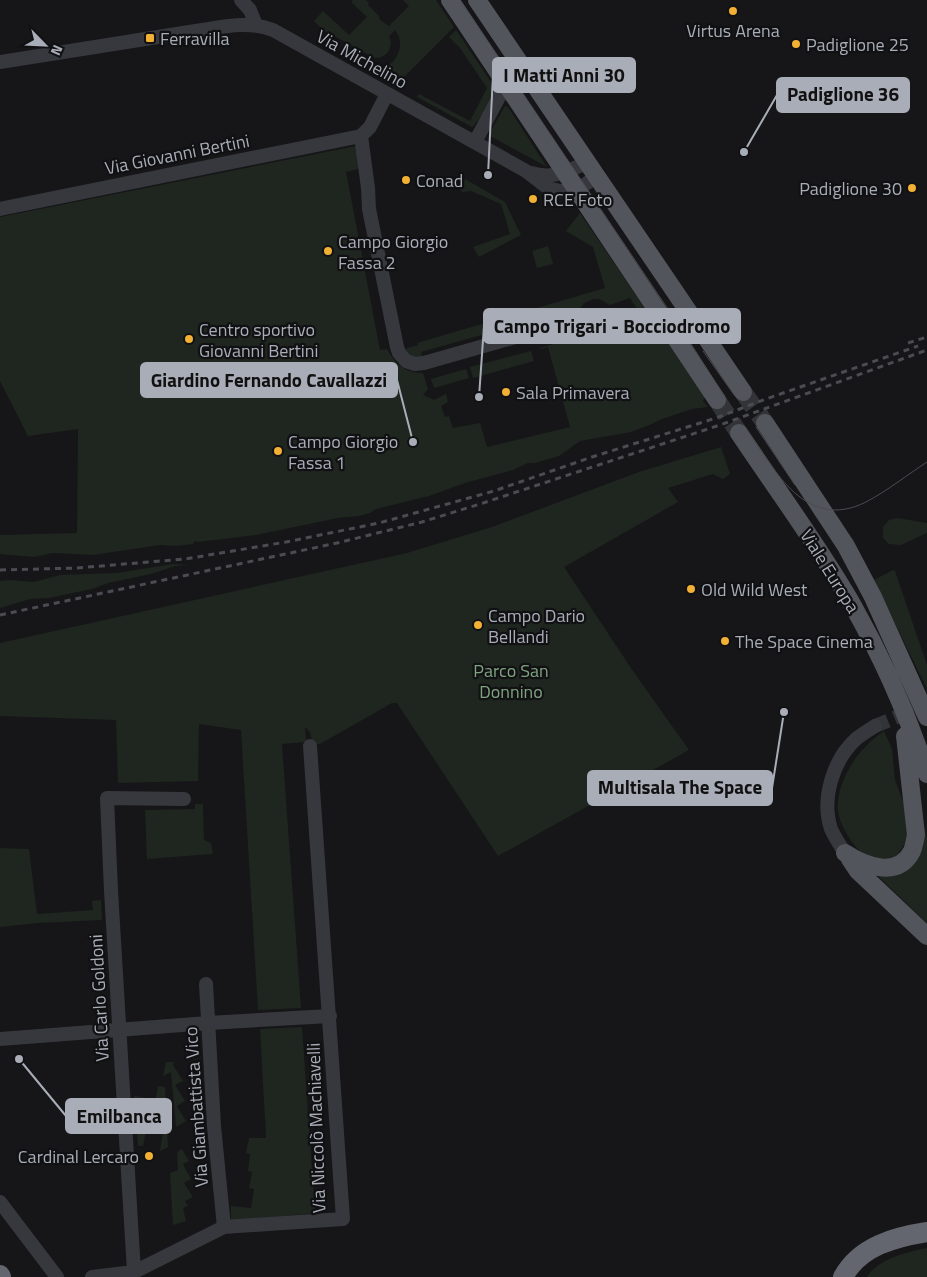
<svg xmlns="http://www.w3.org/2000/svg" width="927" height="1277" viewBox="0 0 927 1277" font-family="'Titillium Web',sans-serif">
<rect width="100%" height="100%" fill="#161618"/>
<path fill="#1e261f" d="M 353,0 L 366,0 L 369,3 L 368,5 L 379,16 L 380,20 L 389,26 L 409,6 L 403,0 L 436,0 L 454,27 L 398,83 L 365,67 C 371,67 376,70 381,68 C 398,65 406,43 395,30 L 389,36 L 391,42 C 390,52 385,58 375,58 L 323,30 L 314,21 L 323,11 L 349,35 L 367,17 L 351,2 Z
M 456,30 L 491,82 C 495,96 482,117 472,127 L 417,97 L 419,94 L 470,121 L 487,88 L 460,48 L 449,37 Z
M 505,106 L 508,107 L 547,167 L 490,136 L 489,134 Z
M 356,146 L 361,168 L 346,172 L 380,350 L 387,349 C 395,364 405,373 423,373 L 428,389 L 423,395 L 434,400 L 446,394 L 448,402 L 441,406 L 445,417 L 449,416 L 453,428 L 480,423 L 487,447 L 570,427 L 548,347 L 540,349 L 540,348 L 573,338 L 570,327 L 579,325 C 583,327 586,329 590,331 C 607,336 608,317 619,313 L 622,319 L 639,312 L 630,298 L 610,305 L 599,299 L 594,299 L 584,303 L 577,313 L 565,316 L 563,312 L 421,352 L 423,359 L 419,359 L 407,354 L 404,349 L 418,345 L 417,343 L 605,288 L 593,247 L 566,231 L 580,213 L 705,397 L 703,401 L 708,407 L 692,409 L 659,420 L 652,424 L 631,432 L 580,441 L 559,456 L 535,463 L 528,463 L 513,470 L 465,483 L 429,496 L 376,509 L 370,513 L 359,516 L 338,518 L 256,535 L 198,542 L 195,541 L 193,544 L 175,546 L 160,545 L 93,555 L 53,553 L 34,557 L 0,554 L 0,535 L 77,533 L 78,429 L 28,436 L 0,381 L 0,217 Z
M 465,179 L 505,202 L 521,235 L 479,257 L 473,247 L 510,234 L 501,204 L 471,191 L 462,192 L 460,189 Z
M 548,246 L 553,264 L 537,268 L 532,251 Z
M 531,351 L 534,361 L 473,378 L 470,367 Z
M 466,369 L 469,378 L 434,388 L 431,379 Z
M 721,447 L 730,474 L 723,479 L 713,474 L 668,488 L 678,502 L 564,567 L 633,671 L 689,750 L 498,856 L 397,703 L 392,703 L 320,744 L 313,744 L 310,732 L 305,727 L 306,742 L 282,744 L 301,1008 L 258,1010 L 241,730 L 199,724 L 198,781 L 118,783 L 116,720 L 0,716 L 0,643 L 407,553 L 492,527 L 639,472 Z
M 898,518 L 927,523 L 927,533 L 901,545 L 889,544 L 883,538 L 883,527 L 889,520 Z
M 173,564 L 191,565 L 175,566 L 151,574 L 108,583 L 92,589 L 49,598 L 30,599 L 0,608 L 0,581 L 10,580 L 34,582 L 60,575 L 117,573 Z
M 893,570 L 895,571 L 927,665 L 927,689 L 874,580 Z
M 884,731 L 892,749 L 895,780 L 906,809 L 909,837 L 896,857 C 890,858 883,860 877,860 C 859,859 840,827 838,811 C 837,804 839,791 842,784 C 850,762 864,745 884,731 Z
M 195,804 L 203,804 L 204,840 L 211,843 L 213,854 L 147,859 L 145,810 L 195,809 Z
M 921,812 L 927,839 L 927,923 L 878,876 L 909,866 Z
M 0,848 L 29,849 L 37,914 L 93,910 L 92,901 L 101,900 L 102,920 L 38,923 L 0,927 Z
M 302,1027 L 315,1213 L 231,1221 L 231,1206 L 251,1208 L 254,1189 L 249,1188 L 252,1172 L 248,1171 L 250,1154 L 246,1153 L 249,1138 L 266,1138 L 260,1029 Z
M 166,1062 L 174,1062 L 173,1065 L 183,1081 L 175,1085 L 185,1101 L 177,1106 L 186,1121 L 176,1127 L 171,1072 L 163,1076 Z
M 158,1086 L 165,1087 L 168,1147 L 160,1151 L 163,1132 L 159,1131 L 162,1116 L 157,1115 L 160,1099 L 156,1098 Z
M 134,1096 L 143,1097 L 141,1113 L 145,1114 L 141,1130 L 146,1131 L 143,1146 L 138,1146 Z
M 182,1149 L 189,1161 L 183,1164 L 191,1179 L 184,1183 L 193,1197 L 185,1201 L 188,1206 L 183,1208 L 186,1221 L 173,1225 L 170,1173 L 178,1170 L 177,1152 Z
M 927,1248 L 927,1277 L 867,1277 C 877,1259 908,1252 927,1248 Z"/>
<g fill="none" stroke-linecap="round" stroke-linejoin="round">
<path stroke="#333438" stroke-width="14" stroke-dasharray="14 7" stroke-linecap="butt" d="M 875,726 L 914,710"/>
<path stroke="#333438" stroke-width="18" stroke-dasharray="18 9" stroke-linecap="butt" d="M 743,392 L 765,423
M 717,400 L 739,433"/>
<path stroke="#37383d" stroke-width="14" d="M 241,0 L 250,10 L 256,25
M 0,62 L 202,30 C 226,26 249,21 273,30 L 526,171 L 548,188 L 560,191 L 575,191 L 596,177
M 361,136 L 368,188 L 369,209 L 397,347 L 399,353 L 406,361 L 415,364 L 424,363 L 586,317
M 475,142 L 506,84
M 531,173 C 553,180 566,171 587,163
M 0,209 L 361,136 L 370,127 L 387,94
M 845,853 C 840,845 835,838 831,829 C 821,799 833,760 856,739 C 862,734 869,730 875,726
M 206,984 L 214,1126 L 224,1227
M 0,1039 L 208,1023 L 330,1016
M 0,1202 L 57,1277
M 134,1272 L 111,891 L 107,798 L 184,799
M 92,1277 L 134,1272 L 224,1227 L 343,1219 L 310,746"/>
<path stroke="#53555c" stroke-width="18" d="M 450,0 L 717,400
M 477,0 L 743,392
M 765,423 L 846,546 L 873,597 L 927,717
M 739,433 C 777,490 818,545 852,604 C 882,657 908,715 927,774
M 845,853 C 865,866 898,879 912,851 C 914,846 915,840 916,835 L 905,736
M 850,859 L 858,871 L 927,936"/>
<path stroke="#63666e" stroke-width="20" d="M 0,1275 L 1,1277
M 843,1277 C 860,1246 895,1237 927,1232"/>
<path stroke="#4a4c52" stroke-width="1" d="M 460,0 L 684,333 L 726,399
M 703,351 L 735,396
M 756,427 L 795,485
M 747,430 C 775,471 806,532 866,502 C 887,491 907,475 927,462"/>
<path stroke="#4a4c52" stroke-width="3" stroke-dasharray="6 5" stroke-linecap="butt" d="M 908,343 L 927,337
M 0,570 L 77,568 L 185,559 L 286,542 L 379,523 L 494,491 L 592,457 L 716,418 L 766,399 L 918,346
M 0,615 L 337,543 L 422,522 L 480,504 L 720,425 L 927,350"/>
</g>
<g fill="#f2b134" stroke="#111113" stroke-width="2">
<circle cx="733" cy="11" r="5"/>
<rect x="145" y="33" width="10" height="10" rx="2.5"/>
<circle cx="796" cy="44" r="5"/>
<circle cx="406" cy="180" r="5"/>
<circle cx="912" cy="188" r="5"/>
<circle cx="533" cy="199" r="5"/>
<circle cx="328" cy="251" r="5"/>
<circle cx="189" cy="339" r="5"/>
<circle cx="506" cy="392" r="5"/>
<circle cx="278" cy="451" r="5"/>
<circle cx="691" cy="589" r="5"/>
<circle cx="478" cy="625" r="5"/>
<circle cx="725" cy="641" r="5"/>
<circle cx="149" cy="1156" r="5"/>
</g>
<g text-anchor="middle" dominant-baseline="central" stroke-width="4.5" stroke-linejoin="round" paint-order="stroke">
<g font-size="18" fill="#a8adb8" stroke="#111113" text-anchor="start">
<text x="733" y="30" text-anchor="middle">Virtus Arena</text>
<text x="160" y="38">Ferravilla</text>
<text x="806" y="44">Padiglione 25</text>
<text x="416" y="180">Conad</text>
<text x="902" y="188" text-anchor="end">Padiglione 30</text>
<text x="543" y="199">RCE Foto</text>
<text x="338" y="241">Campo Giorgio<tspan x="338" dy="21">Fassa 2</tspan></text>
<text x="199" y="329">Centro sportivo<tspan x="199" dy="21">Giovanni Bertini</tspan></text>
<text x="516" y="392">Sala Primavera</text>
<text x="288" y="441">Campo Giorgio<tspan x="288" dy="21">Fassa 1</tspan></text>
<text x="701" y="589">Old Wild West</text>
<text x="488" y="615">Campo Dario<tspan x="488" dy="21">Bellandi</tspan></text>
<text x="735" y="641">The Space Cinema</text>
<text x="139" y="1156" text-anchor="end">Cardinal Lercaro</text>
</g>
<g font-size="18" fill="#a8adb8" stroke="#111113">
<text transform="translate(362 59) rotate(29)">Via Michelino</text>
<text transform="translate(177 154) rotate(-11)">Via Giovanni Bertini</text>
<text transform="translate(830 571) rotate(58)">Viale Europa</text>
<text transform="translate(99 998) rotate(-93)">Via Carlo Goldoni</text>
<text transform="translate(196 1107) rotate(-94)">Via Giambattista Vico</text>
<text transform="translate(316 1128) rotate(-92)">Via Niccolò Machiavelli</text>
</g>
<g font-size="18" fill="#7fa381" stroke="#111113">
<text x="511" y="670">Parco San<tspan x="511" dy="21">Donnino</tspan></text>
</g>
</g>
<path fill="none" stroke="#a8adb8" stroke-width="2" d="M488 175L493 75M744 152L777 95M479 397L484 326M413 442L397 380M784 712L772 788M19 1059L66 1116"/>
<g fill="#a8adb8" stroke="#111113" stroke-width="2">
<circle cx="488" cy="175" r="5"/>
<circle cx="744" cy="152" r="5"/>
<circle cx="479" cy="397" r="5"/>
<circle cx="413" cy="442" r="5"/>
<circle cx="784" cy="712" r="5"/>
<circle cx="19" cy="1059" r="5"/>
</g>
<g fill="#a8adb8" stroke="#a8adb8" stroke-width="2">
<rect x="493" y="58" width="142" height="34" rx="5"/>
<rect x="777" y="78" width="132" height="34" rx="5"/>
<rect x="484" y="309" width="256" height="34" rx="5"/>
<rect x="141" y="363" width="256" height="34" rx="5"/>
<rect x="588" y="771" width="184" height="34" rx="5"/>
<rect x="66" y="1099" width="105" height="34" rx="5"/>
</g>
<g font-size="19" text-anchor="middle" font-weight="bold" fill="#111">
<text x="564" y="82">I Matti Anni 30</text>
<text x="843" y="101">Padiglione 36</text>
<text x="612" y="333">Campo Trigari - Bocciodromo</text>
<text x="269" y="387">Giardino Fernando Cavallazzi</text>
<text x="680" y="794">Multisala The Space</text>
<text x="119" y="1123">Emilbanca</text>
</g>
<g transform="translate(45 45) rotate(114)" stroke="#111113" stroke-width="4" paint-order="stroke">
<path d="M0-4L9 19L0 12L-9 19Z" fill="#a8adb8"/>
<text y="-8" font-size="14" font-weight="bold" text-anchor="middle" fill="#a8adb8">N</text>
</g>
</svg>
